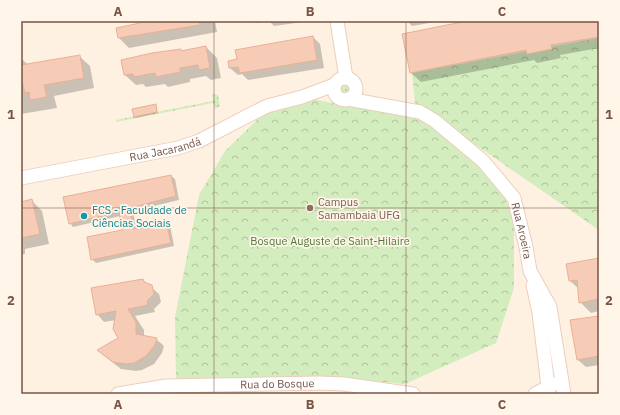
<svg xmlns="http://www.w3.org/2000/svg" width="620" height="415" viewBox="0 0 620 415" font-family="'IBM Plex Sans',sans-serif">
<defs>
<pattern id="grass-dots" width="8" height="8" patternUnits="userSpaceOnUse"><rect width="8" height="8" fill="#d4edbf"/><path d="M2 2h.1M6 6h.1" fill="none" stroke="#b1c39d" stroke-width="1.8" stroke-linecap="round"/></pattern>
<pattern id="park-crowns" width="20" height="18" patternUnits="userSpaceOnUse"><rect width="20" height="18" fill="#d4edbf"/><path d="M2 6a3 3 0 1 1 6 0M12 15a3 3 0 1 1 6 0" fill="none" stroke="#b1c39d"/></pattern>
</defs>
<rect width="100%" height="100%" fill="#fef1e1"/>
<path fill="url(#grass-dots)" d="M337 89a7 7 0 1 1 14 0a7 7 0 1 1-14 0Z
M 212,94 L 218,95 L 220,106 L 215,109 L 213,103 L 116,122 L 116,120 L 213,101 Z"/>
<path fill="url(#park-crowns)" d="M 599,38 L 599,230 L 415,103 L 412,73 Z
M 313,99 L 363,109 L 414,112 L 500,181 L 514,225 L 514,288 L 496,343 L 405,384 L 342,378 L 176,378 L 175,317 L 199,195 L 225,151 L 263,114 Z"/>
<path fill="#0003" d="M 140,21 L 215,21 L 217,32 L 129,48 L 119,38 L 141,24 Z
M 254,21 L 267,21 L 256,23 Z
M 269,21 L 310,21 L 274,26 Z
M 407,21 L 441,21 L 412,26 Z
M 472,21 L 599,21 L 599,48 L 560,55 L 561,58 L 537,63 L 534,60 L 421,82 L 411,73 Z
M 313,37 L 320,44 L 324,68 L 248,80 L 242,74 L 238,75 L 230,68 Z
M 206,47 L 217,58 L 221,78 L 211,80 L 206,76 L 190,79 L 190,82 L 168,87 L 165,84 L 146,87 L 143,84 L 136,85 L 125,75 L 180,50 L 182,52 Z
M 79,56 L 90,66 L 94,88 L 54,96 L 57,108 L 21,114 L 21,58 L 28,65 Z
M 155,105 L 158,113 L 136,118 L 134,116 Z
M 171,176 L 175,179 L 179,200 L 133,211 L 136,229 L 166,222 L 170,225 L 174,246 L 96,263 L 92,259 L 124,231 L 120,216 L 73,227 L 70,223 Z
M 32,201 L 42,211 L 49,244 L 25,249 L 25,254 L 21,255 L 21,203 Z
M 599,259 L 599,311 L 591,313 L 580,302 L 579,289 L 570,281 Z
M 143,280 L 159,294 L 161,302 L 154,309 L 155,312 L 135,316 L 144,330 L 144,336 L 156,339 L 164,346 L 162,353 L 154,364 L 142,370 L 136,371 L 121,369 L 98,351 L 120,338 L 116,320 L 104,322 L 97,314 Z
M 599,317 L 599,365 L 586,367 L 578,360 Z"/>
<path fill="#f6ccb6" stroke="#eab095" d="M 139,21 L 199,21 L 200,25 L 118,38 L 116,28 L 140,23 Z
M 467,21 L 599,21 L 599,37 L 551,45 L 552,49 L 527,54 L 526,50 L 410,73 L 402,34 Z
M 313,36 L 317,60 L 240,73 L 238,67 L 229,68 L 228,61 L 237,59 L 235,50 Z
M 206,46 L 210,68 L 199,70 L 198,65 L 180,68 L 180,72 L 156,77 L 155,73 L 134,77 L 133,74 L 124,75 L 121,60 L 152,53 L 181,49 L 181,51 Z
M 80,55 L 84,78 L 44,85 L 47,97 L 30,100 L 29,92 L 25,93 L 21,78 L 21,65 Z
M 156,104 L 157,112 L 134,117 L 132,109 Z
M 171,175 L 176,196 L 130,208 L 133,229 L 166,221 L 171,243 L 91,260 L 87,237 L 122,230 L 119,212 L 69,224 L 63,197 Z
M 32,199 L 40,234 L 21,238 L 21,202 Z
M 599,258 L 599,299 L 579,303 L 577,280 L 569,281 L 566,264 Z
M 143,279 L 144,282 L 152,285 L 154,294 L 147,301 L 148,305 L 128,309 L 136,322 L 136,334 L 157,338 L 155,345 L 146,356 L 134,363 L 127,364 L 113,362 L 97,350 L 118,338 L 113,329 L 116,311 L 96,315 L 91,288 Z
M 599,316 L 599,356 L 577,360 L 570,320 Z"/>
<g fill="none" stroke-linecap="round" stroke-linejoin="round">
<g stroke="#ebcfbc" stroke-width="15">
<g id="secondary">
<path d="M 337,21 L 346,78"/>
<circle cx="345" cy="89" r="11"/>
<path id="s1" d="M 348,99 L 420,112 L 435,121 L 483,161 L 514,198 L 526,247 L 530,271 L 550,307 L 564,394"/>
<path id="s2" d="M 21,178 L 178,148 L 199,141 L 267,106 L 302,97 L 334,85"/>
<path d="M 533,285 L 539,313 L 549,394"/>
<path id="s3" d="M 118,394 L 166,386 L 320,383 L 344,384 L 413,394"/>
<path d="M 535,394 L 554,384"/>
</g>
</g>
<use href="#secondary" stroke="#fff" stroke-width="13"/>
</g>
<path fill="none" stroke="#785446" stroke-width="1" stroke-opacity="0.55" d="M 214,21 L 214,394M 406,21 L 406,394M 21,208 L 599,208"/>
<circle fill="#8d6e63" stroke="#fff5e9" stroke-width="1.5" cx="310" cy="208" r="4"/>
<circle fill="#0f9aa8" stroke="#fff5e9" stroke-width="1.5" cx="84" cy="216" r="4"/>
<g text-anchor="middle" dominant-baseline="central" stroke-width="3.5" stroke-linejoin="round" paint-order="stroke">
<g font-size="11" fill="#785446" stroke="#fff5e9">
<text stroke="none"><textPath href="#s2" startOffset="147">Rua Jacarandá</textPath></text>
<text stroke="none"><textPath href="#s1" startOffset="235">Rua Aroeira</textPath></text>
<text stroke="none"><textPath href="#s3" startOffset="160">Rua do Bosque</textPath></text>
</g>
<g font-size="11" fill="#785e54" stroke="#fff5e9" text-anchor="start">
<text x="318" y="202">Campus<tspan x="318" dy="13">Samambaia UFG</tspan></text>
</g>
<g font-size="11" fill="#0d838f" stroke="#fff5e9" text-anchor="start">
<text x="92" y="210">FCS - Faculdade de<tspan x="92" dy="13">Ciências Sociais</tspan></text>
</g>
<g font-size="11" fill="#51793a" stroke="#fff5e9">
<text x="330" y="241">Bosque Auguste de Saint-Hilaire</text>
</g>
</g>
<rect width="620" height="415" fill="none" stroke="#fff5e9" stroke-width="44"/>
<rect x="22" y="22" width="576" height="371" fill="none" stroke="#785446" stroke-width="1.5"/>
<g font-size="13" text-anchor="middle" font-weight="bold" fill="#785446">
<text x="118" y="16">A</text>
<text x="310" y="16">B</text>
<text x="502" y="16">C</text>
<text x="11" y="119">1</text>
<text x="609" y="119">1</text>
<text x="11" y="305">2</text>
<text x="609" y="305">2</text>
<text x="118" y="409">A</text>
<text x="310" y="409">B</text>
<text x="502" y="409">C</text>
</g>
</svg>
